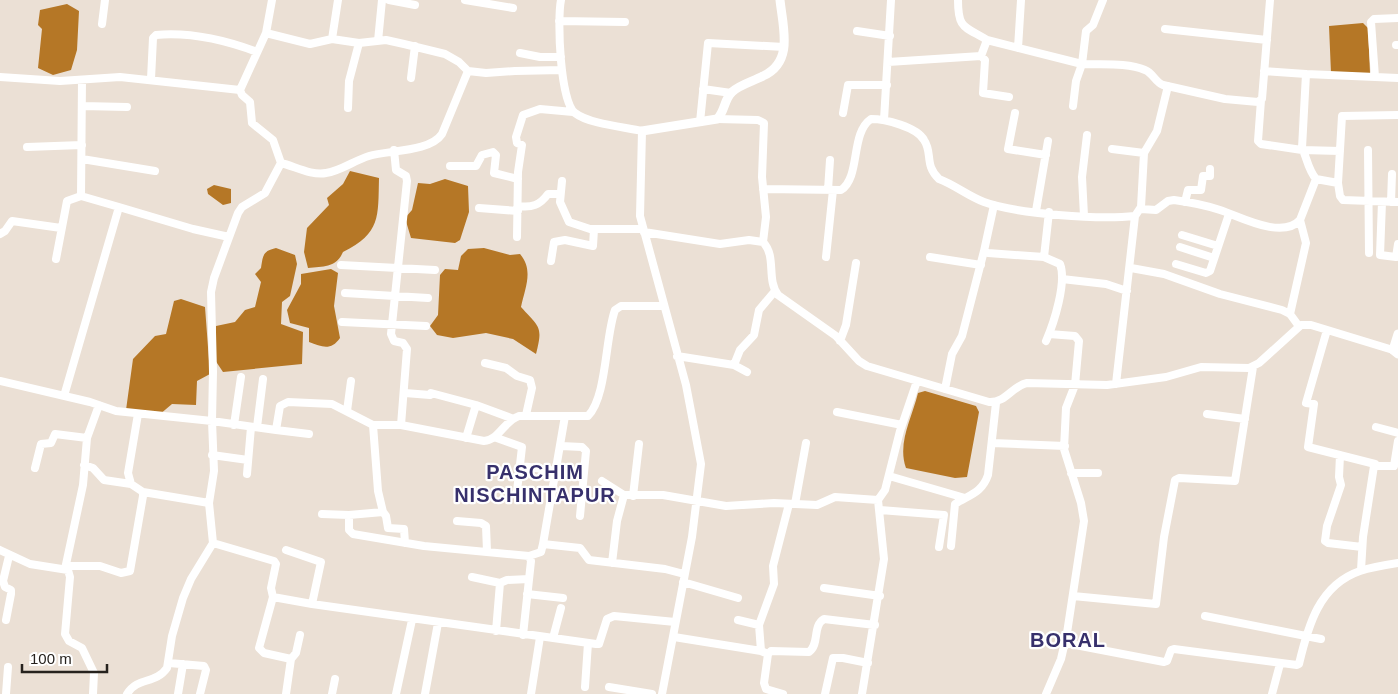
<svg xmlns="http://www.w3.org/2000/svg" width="1398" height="694" viewBox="0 0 1398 694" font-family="Arial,sans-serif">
<rect width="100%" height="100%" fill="#ebe0d5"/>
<path fill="#b57726" d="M 67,4 L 79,11 L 77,50 L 71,70 L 53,75 L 38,68 L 42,29 L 38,25 L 40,10 Z
M 1363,23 L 1368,28 L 1370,73 L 1331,73 L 1329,26 Z
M 350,171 L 379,178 C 378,217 381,233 343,252 C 336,268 324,266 308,268 L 304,252 L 307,228 L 329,205 L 327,198 L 343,184 Z
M 445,179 L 468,186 L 469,212 L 460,240 L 455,243 L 411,238 L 405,218 L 412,210 L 418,183 L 430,184 Z
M 214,185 L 231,189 L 231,203 L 223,205 L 208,194 L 207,189 Z
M 276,248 L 295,255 L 297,264 L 290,296 L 282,302 L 281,324 L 303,332 L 302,364 L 223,372 L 215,360 L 216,326 L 235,322 L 245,310 L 255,307 L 261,282 L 255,274 L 261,268 C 263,255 263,251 276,248 Z
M 484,248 L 510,255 L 520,254 C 534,270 525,288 521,307 C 540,328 543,326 536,354 L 513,339 L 486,333 L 453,338 L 437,335 L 430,326 L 438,315 L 440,275 L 445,269 L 458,270 L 461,256 L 468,249 Z
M 331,269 L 338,273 L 334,306 L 340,338 C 331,351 322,347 309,342 L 309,328 L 290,323 L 287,310 L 301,284 L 301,274 Z
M 181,299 L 205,307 L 210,374 L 197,381 L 196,405 L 172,404 L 159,415 L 126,410 L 133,359 L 155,336 L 166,334 L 174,301 Z
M 925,391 L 976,406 L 979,412 L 967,477 L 955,478 L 906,468 C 897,443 912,418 918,393 Z"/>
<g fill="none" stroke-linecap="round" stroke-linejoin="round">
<path stroke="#fff" stroke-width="8" d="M 389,0 L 415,5
M 465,0 L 513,8
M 561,0 C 557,19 560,102 575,113 C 589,124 624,127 642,131 L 640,216 L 686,385 L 701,464 L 692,537 L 662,694
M 1103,0 L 1093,25 L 1086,31 L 1082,64 C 1101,65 1127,62 1145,70 C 1153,73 1155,82 1163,85 L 1225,99 L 1258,102 L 1262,99 L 1270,0
M 559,21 L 625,22
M 102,24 L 105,0
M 1165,29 L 1267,40
M 857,31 L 890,36
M 266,33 L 310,44 L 332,39 L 359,43 L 386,40 L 404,44 L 445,54 L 459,62 L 468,71
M 332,39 L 338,0
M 987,40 L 1082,64 L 1076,81 L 1073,106
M 378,41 L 382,0
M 1396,45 L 1398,45
M 1018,48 L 1021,0
M 520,53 L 540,57 L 561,57
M 981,56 L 985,60 L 983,93 L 1009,97
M 888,62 L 981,56 L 987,40 C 964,26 958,29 958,0
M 1264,71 L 1306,74 L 1302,148 C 1307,158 1308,170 1316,179 L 1338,183 L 1340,196 L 1343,200 L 1398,202
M 1306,74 L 1398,78
M 0,77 L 60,81 L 120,77 L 240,90 L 242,95 L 250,102 L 252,123 L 273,140 L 281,163 C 294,166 312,176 326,173 C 341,171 355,160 369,156 C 389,150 430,152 442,134 L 468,71 L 486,73 L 515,71 L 562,70
M 1375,77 L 1371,22 L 1374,19 L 1398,18
M 411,78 L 415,46
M 151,79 L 153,38 L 156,35 C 190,32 225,40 257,52
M 82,80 L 81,196 L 119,207
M 703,89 L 731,93
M 240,90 L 266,33 L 272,0
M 1261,100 L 1258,141 L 1261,144 L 1302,150 L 1340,151
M 82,106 L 127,107
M 348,108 L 349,81 L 359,43
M 843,113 L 848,85 L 887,85
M 1015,113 L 1008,149 L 1046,155
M 717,119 L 758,120 L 764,123 L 762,177 L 766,217 L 763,242
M 884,120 L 891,0
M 700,122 L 708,43 L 784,47
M 27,147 L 82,145
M 1112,149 L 1144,153
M 394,150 L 396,170 L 406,176 L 407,181 L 391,334 L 394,341 L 403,343 L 407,349 L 401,425 L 484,441 C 499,440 504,421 519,416 L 588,416 C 607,397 605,337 615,310 L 621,306 L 664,306
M 1368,150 L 1369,253
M 82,159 L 155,171
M 450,166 L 476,166 L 482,155 L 493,152 L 496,155 L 494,173 L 518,179
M 562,181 L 560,202 L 569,222 L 590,229 L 642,229
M 1338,183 L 1342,116 L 1398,115
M 763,189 L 841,190 C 861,177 850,133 871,119 C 885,119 917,127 924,140 C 933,153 924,165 939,179 C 955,185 968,196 984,202 C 1017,214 1099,220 1135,216 L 1141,207 L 1144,153 L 1157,131 L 1168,86
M 828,190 L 830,160
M 1185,202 L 1188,190 L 1201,190 L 1203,176 L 1210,176 L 1210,169
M 1382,202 L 1380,255 L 1396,257 L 1398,244
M 1391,202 L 1392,174
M 994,205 L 984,251 L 988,253 L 1044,257 L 1060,264 C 1067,282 1054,323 1046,341
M 518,206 C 532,208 540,205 548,194 L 560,194
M 479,208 L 518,211
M 1141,209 L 1156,210 L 1168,201 L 1174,200 C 1189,202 1205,205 1220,210 C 1239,216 1282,240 1300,220 L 1316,179
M 1036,211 L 1048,141
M 1084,216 L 1082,177 L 1087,135
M 644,232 L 720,244 L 749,240 L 763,242 C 777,257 766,279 778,295 L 836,336 L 859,361 L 867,366 L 989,402 C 1006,403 1012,386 1027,383 L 1107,385 L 1166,377 L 1201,367 L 1249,368 L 1259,363 L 1301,325 L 1311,325 L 1393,350
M 0,234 L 5,231 L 12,221 L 61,228
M 1182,235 L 1218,246
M 517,237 L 518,172 L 522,145 L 517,143 L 516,137 L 523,115 L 540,109 L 573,112
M 1180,247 L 1214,258
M 826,257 L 833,190
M 930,257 L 981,265
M 1044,257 L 1049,212
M 56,259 L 67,201 L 81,196
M 551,261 L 554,242 L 565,240 L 593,246 L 594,229
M 1176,264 L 1206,273 L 1210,271 L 1229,214
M 341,265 L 435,270
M 1131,268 L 1164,274 L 1220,294 L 1282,310 L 1290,314 L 1298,325
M 1062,279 L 1106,284 L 1127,291
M 345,293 L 428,298
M 1290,314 L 1306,243 L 1300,220
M 342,322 L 426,326
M 1327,330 L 1306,403 L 1314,404 L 1308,447 L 1375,464
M 840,341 L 846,325 L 856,263
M 677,356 L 734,365 L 747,372
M 485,363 L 506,368 L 517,376 L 530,380 L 532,388 L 526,415
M 734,365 L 740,350 L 754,335 L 759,310 L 775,291
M 0,381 L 90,402 L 116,411 L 212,421 L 213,372 L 211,292 L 214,278 L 238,213 L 242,207 L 265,193 L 281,163
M 1116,384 L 1135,216
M 945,389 L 952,354 L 962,336 L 984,251
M 405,393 L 430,395
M 431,393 L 476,405 L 511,418
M 64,396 L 119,207 L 193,229 L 229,237
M 347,411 L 351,381
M 837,412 L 902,425
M 1207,414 L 1245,419
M 234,425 L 241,377
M 257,427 L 263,379
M 1376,427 L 1398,433
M 276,430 L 309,434
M 494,437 L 522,447 L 517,491
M 466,438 L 476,405
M 992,443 L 1065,446
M 561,446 L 582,447 L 586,451 L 580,516
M 212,455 L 248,460
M 1340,455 L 1339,477 L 1341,485 L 1327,526 L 1325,541 L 1328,543 L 1362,547
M 84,465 L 93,468 L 104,480 L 131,484
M 522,466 L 556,471
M 35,468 L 41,444 L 51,443 L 55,434 L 87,438
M 1071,473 L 1098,473
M 247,474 L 251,427
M 889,476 L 965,498
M 602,481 L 624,495 L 663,495 L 726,506 L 774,503 L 817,505 L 835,497 L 878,500 L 885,490 L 900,431 L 917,381
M 143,492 L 209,503
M 633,496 L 639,444
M 795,504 L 806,443
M 880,510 L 944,515 L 939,547
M 383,512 L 386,516 L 388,528 L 404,529 L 405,543
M 322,514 L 349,515 L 383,512 L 378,491 L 373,425
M 349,515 L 349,530 L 353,534 L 424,546 L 529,556 L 531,561 L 523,635
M 457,521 L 481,523 L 486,526 L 487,551
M 213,543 L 274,561 L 276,564 L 271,588 L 273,597 L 312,604 L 596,644 L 599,644 L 607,619 L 614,616 L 675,622
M 543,544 L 580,548 L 589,560 L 665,569 L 684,574
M 951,546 L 955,504 C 969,495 982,493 988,475 L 996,403
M 0,550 L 30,564 L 68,570 L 70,577 L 65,634 L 69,641 L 82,648 L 94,673 L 93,694
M 286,550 L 321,562 L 312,604
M 529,556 L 541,552 L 543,544 L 565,416
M 612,563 L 617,521 L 624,495
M 66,566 L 100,566 L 121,573 L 130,571 L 143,496 L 143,492 L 131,484 L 128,473 L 138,414
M 65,569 L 83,485 L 87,438 L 99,405
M 1361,570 L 1363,537 L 1374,466 L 1394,466 L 1398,441
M 472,577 L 500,583 L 496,631
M 683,582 L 738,598
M 500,583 L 507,580 L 529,579
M 824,588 L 880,596
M 527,594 L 563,598
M 1073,596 L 1156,604 L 1164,537 L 1175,480 L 1179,478 L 1235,481 L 1253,367
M 273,597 L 259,648 L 264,653 L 291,659 L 286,694
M 1205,616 L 1321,639
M 6,620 L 11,594 L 11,590 L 5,587 L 3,581 L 9,556
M 738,620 L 759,625 L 761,651 L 768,654 L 764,683 L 766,689 L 783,694
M 759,625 L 774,584 L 773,566 L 789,504
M 674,637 L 761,651
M 553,638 L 561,608
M 1065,643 L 1164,662 L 1167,661 L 1171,650 L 1174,649 L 1297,665 L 1299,664 C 1308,626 1319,585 1360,571 C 1372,567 1385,565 1398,563
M 768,654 L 771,651 L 809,652 C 820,644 812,626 824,619 L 875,625
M 291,659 L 296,653 L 300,635
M 169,663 L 204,666 L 206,670 L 200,694
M 585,687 L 588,643
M 609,687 L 652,694
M 6,694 L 8,667
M 127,694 C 138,676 155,685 167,668 L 172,636 L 183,598 L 191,579 L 213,543 L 209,503 L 214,471 L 212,421 L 276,430 L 280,406 L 288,402 L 332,404 L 373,425 L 401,425
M 178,694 L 183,664
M 332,694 L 335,679
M 396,694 L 412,620
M 425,694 L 438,623
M 531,694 L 540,637
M 825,694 L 833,658 L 843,658 L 868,663
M 862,694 L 884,559 L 878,500
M 1046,694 L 1061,659 L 1067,633 L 1084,521 L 1081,503 L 1064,449 L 1066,408 L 1075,385 L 1079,341 L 1075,336 L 1049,334
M 1272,694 L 1280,664"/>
<path stroke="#fff" stroke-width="9" d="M 642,131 L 717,119 C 725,112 724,99 732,92 C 739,85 754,81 763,76 C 794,62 783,28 780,0
M 1398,334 L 1393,350 L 1398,354"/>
</g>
<g text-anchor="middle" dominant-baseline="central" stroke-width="4.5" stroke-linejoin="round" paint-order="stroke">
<g font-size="20" font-weight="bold" letter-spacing="1" fill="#37306c" stroke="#fff">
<text x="535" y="472">PASCHIM<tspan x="535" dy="23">NISCHINTAPUR</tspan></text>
<text x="1068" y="640">BORAL</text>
</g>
</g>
<path d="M22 664v8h85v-8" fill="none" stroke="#26221e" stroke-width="2.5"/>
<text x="30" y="664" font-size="15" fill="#26221e" stroke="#ffffff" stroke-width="4" paint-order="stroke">100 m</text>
</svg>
